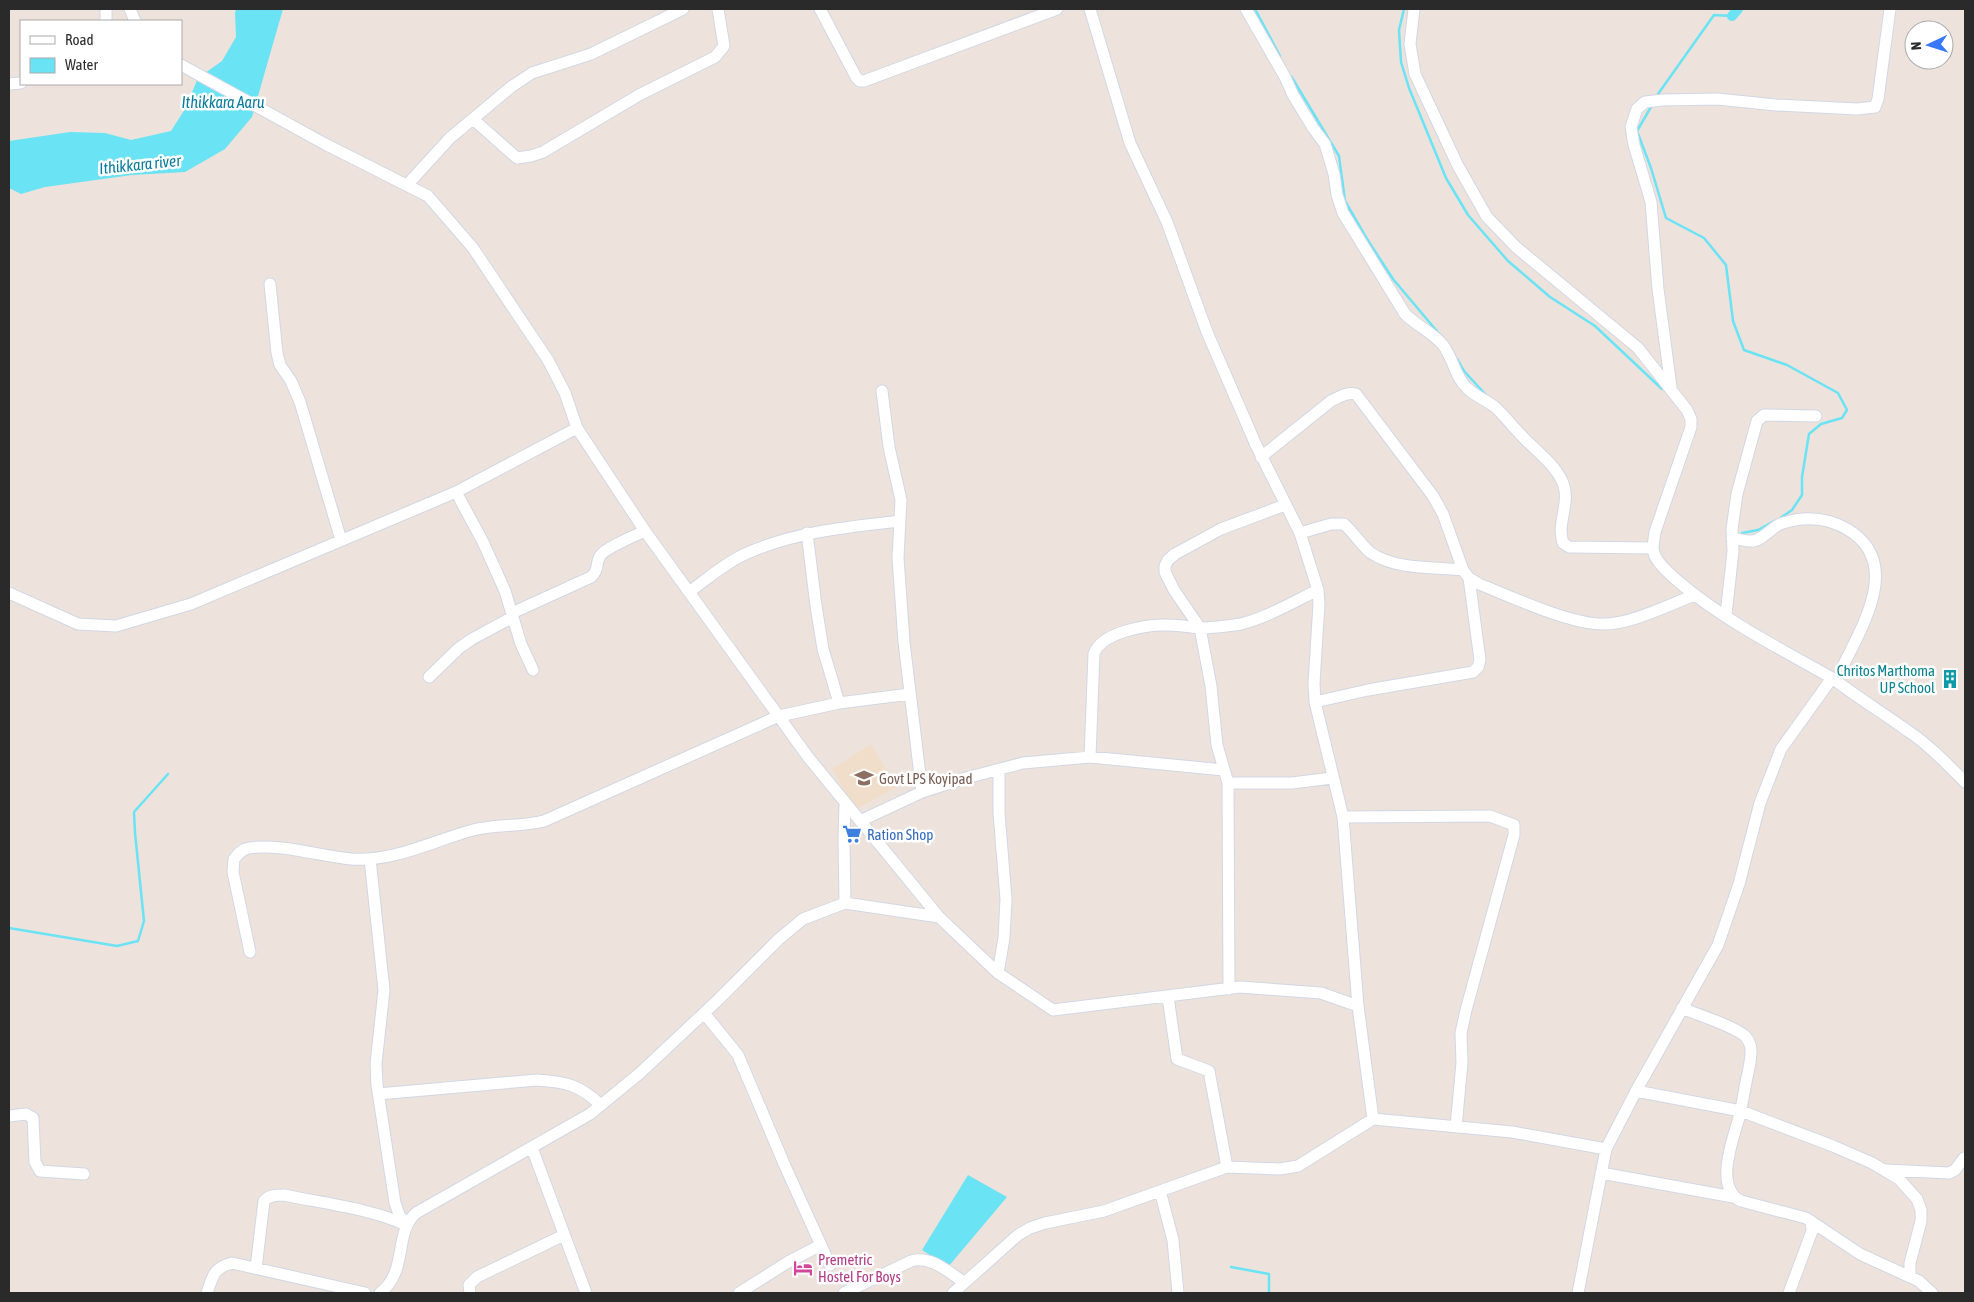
<svg xmlns="http://www.w3.org/2000/svg" width="1974" height="1302" viewBox="0 0 1974 1302" font-family="'Asap Condensed',sans-serif">
<rect width="100%" height="100%" fill="#ede3dc"/>
<path fill="#f0deca" d="M 871,744 L 897,787 L 855,810 L 832,769 Z"/>
<path fill="#6ae3f4" d="M 236,9 L 283,9 L 252,117 L 225,149 L 185,172 L 132,175 L 45,187 L 21,194 L 9,188 L 9,141 L 70,132 L 105,133 L 131,140 L 171,131 L 185,109 L 198,78 L 222,61 L 236,37 L 235,13 Z
M 968,1175 L 1007,1197 L 948,1267 L 922,1250 Z"/>
<g fill="none" stroke-linecap="round" stroke-linejoin="round">
<path stroke="#6ae3f4" stroke-width="2.5" d="M 1255,9 L 1280,56
M 1404,9 L 1399,30 L 1401,62 L 1409,88 L 1446,178 L 1468,215 L 1508,261 L 1550,297 L 1595,326 L 1662,389
M 1291,76 L 1339,156 L 1345,201 L 1367,239 L 1393,279 L 1441,336
M 1658,94 L 1714,15 L 1732,16
M 1651,107 L 1637,131 L 1651,168 L 1666,218 L 1704,238 L 1726,265 L 1733,321 L 1744,350 L 1787,365 L 1838,393 L 1847,410 L 1842,418 L 1821,424 L 1809,434 L 1802,477 L 1802,495 L 1792,510 L 1779,519
M 1457,359 L 1464,371 L 1486,395
M 1742,533 L 1758,530 L 1774,521
M 9,928 L 117,946 L 138,941 L 144,921 L 135,833 L 134,812 L 168,774
M 1231,1267 L 1269,1274 L 1269,1293"/>
<path stroke="#6ae3f4" stroke-width="10" d="M 1732,16 L 1738,9"/>
<g stroke="#d1d7e4" stroke-width="13">
<path id="minor" d="M 130,9 L 135,21
M 820,9 L 856,77 L 860,81 L 864,81 L 1057,9
M 1090,9 L 1130,143 L 1167,222 L 1207,332 L 1256,445 L 1300,533 L 1318,590 L 1319,604 L 1314,683 L 1315,702 L 1343,817 L 1358,1006
M 1246,9 L 1285,77 L 1293,95 L 1313,128 L 1325,144 L 1334,174 L 1337,195 L 1343,213 L 1405,314 C 1417,326 1432,332 1443,345 C 1453,358 1455,377 1467,388 C 1475,396 1486,400 1495,407 C 1504,415 1512,426 1521,435 C 1535,450 1555,464 1563,483 C 1571,503 1556,524 1563,543 L 1569,547 L 1653,548
M 1414,9 L 1410,44 L 1415,74 L 1458,166 L 1487,217 L 1516,247 L 1638,348 L 1687,410 L 1691,419 L 1691,427 L 1655,532 C 1654,541 1651,550 1656,558 C 1661,567 1672,576 1680,583 C 1725,621 1781,649 1832,678
M 106,21 L 106,9
M 181,65 L 325,144 L 428,196 L 473,248 L 548,360 L 565,393 L 577,428 L 645,531 L 808,757 L 939,917 L 998,973 L 1053,1010 L 1240,987 L 1321,993 L 1358,1006 L 1373,1119 L 1512,1132 L 1606,1149 L 1578,1293
M 9,84 L 21,83
M 473,119 L 517,158 L 531,156 L 543,152 L 639,95 L 715,57 L 724,46 L 718,9
M 407,185 L 450,138 L 511,87 L 532,73 L 591,54 L 683,9
M 270,284 L 277,353 L 280,365 L 291,381 L 300,402 L 341,540
M 1671,387 L 1658,289 L 1651,202 L 1634,145 L 1631,127 L 1637,109 L 1645,102 L 1663,100 L 1717,99 L 1776,105 L 1857,109 L 1875,107 L 1878,99 L 1890,9
M 882,391 L 889,447 L 901,500 L 898,558 L 904,642 L 922,792
M 1261,457 L 1331,401 C 1339,397 1347,392 1356,394 L 1433,496 L 1443,514 L 1463,570 L 1469,578 L 1479,584 C 1512,597 1569,624 1603,624 C 1632,624 1668,605 1695,595
M 456,492 L 483,542 L 505,591 L 521,644 L 533,670
M 807,533 L 816,606 L 823,649 L 839,703
M 1300,533 L 1331,524 L 1344,524 C 1354,533 1361,545 1371,553 C 1396,570 1434,567 1463,570
M 1732,538 C 1738,539 1745,541 1751,541 C 1762,541 1771,528 1780,524 C 1785,522 1791,521 1795,520 C 1813,517 1831,520 1847,529 C 1902,561 1864,623 1844,664
M 689,592 C 707,579 724,564 743,555 C 792,532 847,527 900,521
M 9,593 L 78,624 L 116,626 L 191,604 L 456,492 L 577,428
M 512,613 L 591,577 C 600,569 595,564 600,556 C 605,548 634,536 645,531
M 1726,615 L 1733,551 L 1732,529 L 1737,494 L 1757,421 L 1764,415 L 1816,416
M 429,677 L 459,648 L 472,639 L 513,617
M 1315,702 L 1368,690 L 1473,672 L 1478,667 L 1480,660 L 1469,578
M 1090,757 L 1094,654 C 1101,632 1148,624 1168,625 C 1179,625 1189,627 1199,628 C 1212,628 1228,626 1241,624 C 1268,617 1293,602 1318,590
M 1228,783 L 1292,783 L 1332,778
M 1343,817 L 1490,816 L 1514,825 L 1514,835 L 1466,1010 L 1461,1033 L 1462,1063 L 1456,1127
M 860,821 L 922,792 L 966,778 L 1023,763 L 1090,757 L 1224,770
M 370,859 L 384,990 L 376,1064 L 377,1085 L 395,1203 L 400,1217 L 407,1223
M 845,903 L 844,841 L 845,802
M 250,952 L 233,872 L 234,859 C 238,854 242,849 249,848 C 279,843 320,856 351,859 C 393,862 433,841 473,830 C 496,824 520,827 544,821 L 779,716 L 839,703 L 910,694
M 998,973 L 1004,938 L 1006,899 L 999,813 L 999,770
M 1229,989 L 1228,783 L 1217,745 L 1211,686 L 1200,628 L 1174,590 L 1165,572 L 1165,566 L 1168,560 L 1175,554 L 1221,529 L 1285,505
M 1168,997 L 1177,1059 L 1209,1071 L 1227,1167
M 1682,1008 C 1698,1015 1734,1026 1745,1036 C 1755,1046 1750,1061 1748,1073 C 1745,1086 1743,1100 1740,1114 C 1734,1137 1713,1187 1741,1201 L 1806,1218 L 1860,1254 L 1919,1281 L 1932,1293
M 704,1013 L 738,1055 L 785,1166 L 830,1265
M 1636,1091 L 1741,1111 L 1833,1146 L 1872,1163 L 1899,1179 L 1917,1199 L 1921,1210 L 1921,1221 L 1910,1263 L 1910,1276
M 378,1094 L 537,1080 C 567,1082 579,1085 601,1105
M 9,1116 L 26,1114 L 33,1118 L 35,1162 L 40,1171 L 84,1174
M 532,1148 L 586,1293
M 1606,1149 L 1636,1091 L 1718,945 L 1739,884 L 1760,803 L 1781,749 L 1832,678 C 1857,697 1883,713 1908,731 C 1929,745 1947,764 1965,782
M 1886,1170 L 1949,1173 L 1955,1170 L 1964,1158
M 1601,1173 L 1733,1197
M 1160,1191 L 1173,1240 L 1178,1293
M 256,1268 L 264,1201 C 269,1195 277,1195 284,1195 C 322,1203 372,1209 406,1225
M 207,1293 C 213,1276 213,1268 232,1263 L 365,1293
M 380,1293 C 409,1270 393,1234 416,1213 L 590,1114 L 640,1073 L 719,999 L 779,939 L 803,919 L 845,903 L 939,917
M 470,1293 L 469,1285 L 477,1277 L 564,1235
M 739,1293 L 788,1262 L 821,1245
M 844,1293 L 911,1261 C 931,1255 948,1272 964,1282
M 953,1293 L 1018,1235 L 1030,1228 L 1045,1223 L 1104,1211 L 1227,1167 L 1280,1169 L 1298,1166 L 1373,1119
M 1789,1293 L 1812,1231 L 1811,1221"/>
</g>
<use href="#minor" stroke="#fff" stroke-width="11"/>
</g>
<defs>
<g id="building-bare" transform="scale(1.5)"><path d="M-4-6H4V6H1V3H-1V6H-4ZM-2.5-4.3h1.7v1.8h-1.7ZM.8-4.3h1.7v1.8H.8ZM-2.5-1h1.7V.8h-1.7ZM.8-1h1.7V.8H.8Z" fill="#0f9aa8" stroke="#fff" stroke-width="2.5" paint-order="stroke"/></g>
<g id="school-bare" transform="scale(1.5)"><path d="M0-5L7-2L0 1L-7-2ZM-4 1L0 2.5L4 1V4Q0 6-4 4Z" fill="#8d6e63" stroke="#fff" stroke-width="2.5" paint-order="stroke"/></g>
<g id="supermarket-bare" transform="scale(1.5)"><path d="M-6-5.5h2.5l.6 2H6L4.5 2H-2.5L-4.4-4H-6ZM-1.5 3.2a1.3 1.3 0 1 0 .1 0ZM3 3.2a1.3 1.3 0 1 0 .1 0Z" fill="#3f7fe0" stroke="#fff" stroke-width="2.5" paint-order="stroke"/></g>
<g id="hotel-bare" transform="scale(1.5)"><path d="M-6-4.5h1.5V1H6V5H4.5V3h-9V5H-6ZM-4 0a1.8 1.8 0 1 1 3.6 0ZM.5 0V-2.5h3Q6-2.5 6 0Z" fill="#d1479c" stroke="#fff" stroke-width="2.5" paint-order="stroke"/></g>
</defs>
<g fill-rule="evenodd">
<use href="#building-bare" x="1950" y="679"/>
<use href="#school-bare" x="864" y="778"/>
<use href="#supermarket-bare" x="852" y="834"/>
<use href="#hotel-bare" x="803" y="1268"/>
</g>
<g text-anchor="middle" dominant-baseline="central" stroke-width="5" stroke-linejoin="round" paint-order="stroke">
<g font-size="15" fill="#0d838f" stroke="#fff" text-anchor="end">
<text x="1935" y="670">Chritos Marthoma<tspan x="1935" dy="17">UP School</tspan></text>
</g>
<g font-size="15" fill="#785e54" stroke="#fff" text-anchor="start">
<text x="879" y="778">Govt LPS Koyipad</text>
</g>
<g font-size="15" fill="#366cbe" stroke="#fff" text-anchor="start">
<text x="867" y="834">Ration Shop</text>
</g>
<g font-size="15" fill="#b23c85" stroke="#fff" text-anchor="start">
<text x="818" y="1259">Premetric<tspan x="818" dy="17">Hostel For Boys</tspan></text>
</g>
<g font-size="16" font-style="italic" fill="#087c9b" stroke="#fff">
<text x="223" y="102">Ithikkara Aaru</text>
<text transform="translate(140 164) rotate(-6)">Ithikkara river</text>
</g>
</g>
<rect width="1974" height="1302" fill="none" stroke="#2a2a2a" stroke-width="20"/>
<rect x="20" y="20" width="162" height="65" fill="#ffffff" stroke="#aaaaaa"/>
<rect x="30" y="36" width="25" height="8" fill="#ffffff" stroke="#aaaaaa"/>
<text x="65" y="45" font-size="15" fill="#2a2a2a">Road</text>
<rect x="30" y="58" width="25" height="15" fill="#6ae3f4" stroke="#aaaaaa"/>
<text x="65" y="70" font-size="15" fill="#2a2a2a">Water</text>
<g transform="translate(1929 45) rotate(266)"><circle r="24" fill="#ffffff" stroke="#aaaaaa"/>
<path d="M0-4L9 19L0 12L-9 19Z" fill="#3778ff"/>
<text y="-8" font-size="14" font-weight="bold" text-anchor="middle" fill="#2a2a2a">N</text>
</g>
</svg>
